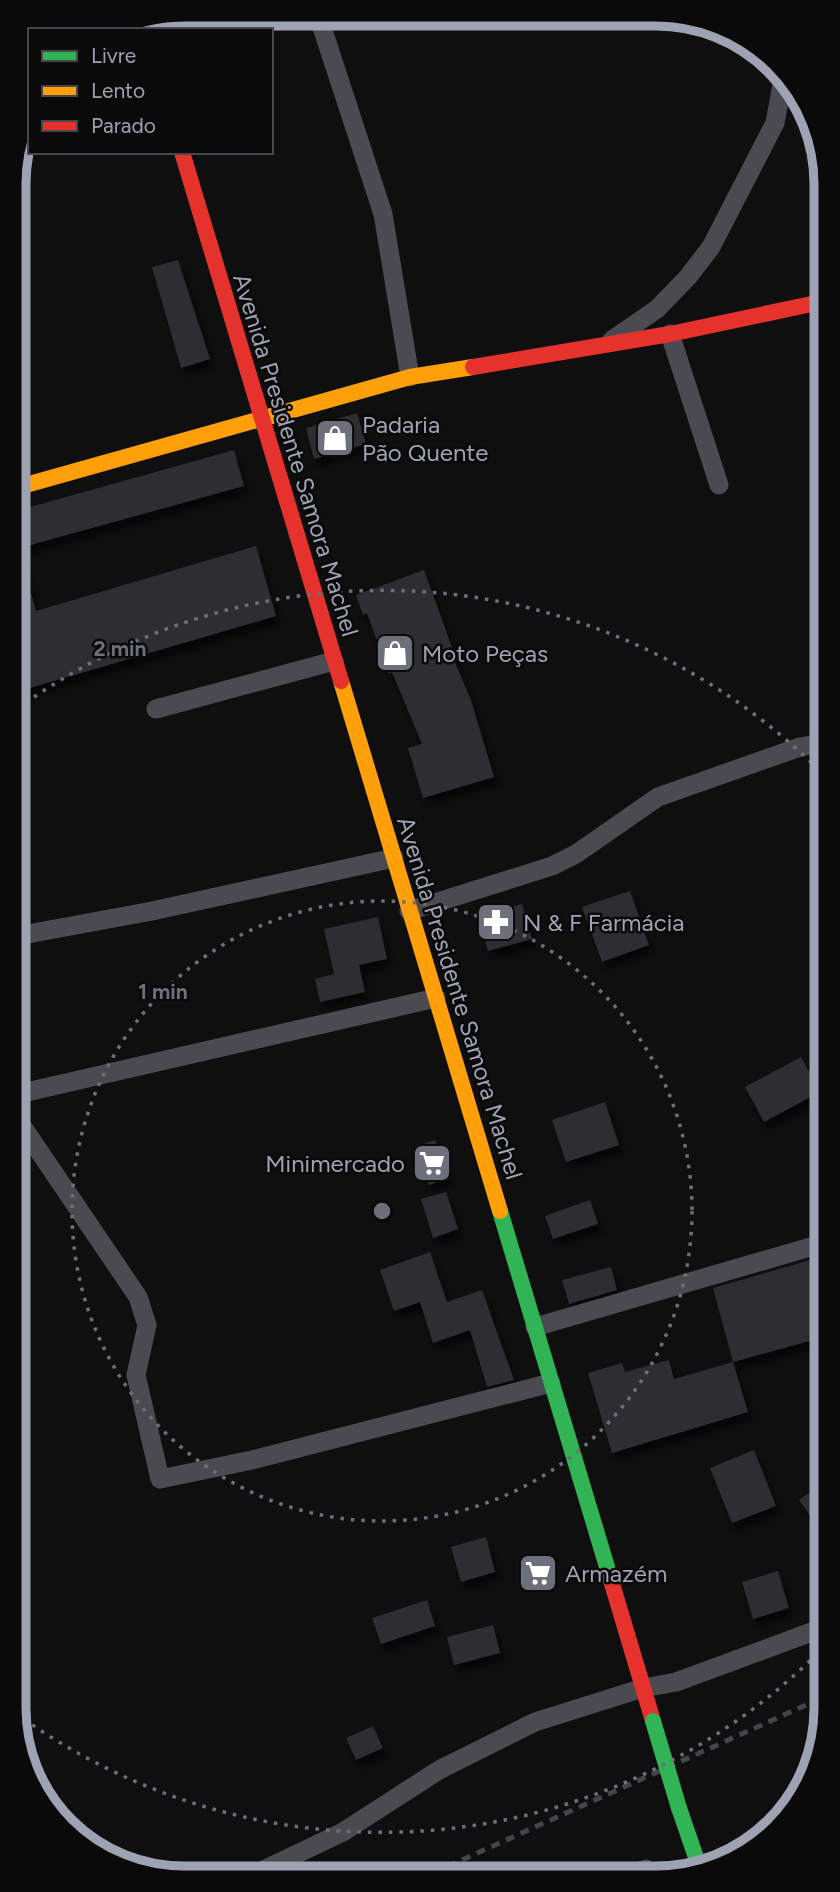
<svg xmlns="http://www.w3.org/2000/svg" width="840" height="1892" viewBox="0 0 840 1892" font-family="Figtree,sans-serif">
<defs>
<filter id="shadow"><feDropShadow dx="4.5" dy="8" stdDeviation="3.5" flood-color="#0009"/></filter>
</defs>
<rect width="100%" height="100%" fill="#0f0f10"/>
<path fill="#2d2d30" filter="url(#shadow)" d="M 178,260 L 210,359 L 181,368 L 152,267 Z
M 357,413 L 366,444 L 314,459 L 306,428 Z
M 234,450 L 244,486 L 16,549 L 16,511 Z
M 256,546 L 276,616 L 16,692 L 16,563 L 22,562 L 36,611 Z
M 424,570 L 453,650 L 450,651 L 471,700 L 494,777 L 423,798 L 408,748 L 422,744 L 392,672 L 389,674 L 367,613 L 363,615 L 356,595 Z
M 630,891 L 649,945 L 602,962 L 582,907 Z
M 522,904 L 532,939 L 488,951 L 478,916 Z
M 378,917 L 387,959 L 359,965 L 365,992 L 320,1002 L 315,979 L 334,974 L 324,929 Z
M 801,1057 L 820,1092 L 764,1122 L 745,1087 Z
M 605,1102 L 619,1145 L 566,1162 L 552,1120 Z
M 435,1140 L 448,1178 L 429,1185 L 416,1146 Z
M 446,1192 L 458,1229 L 433,1238 L 421,1199 Z
M 590,1200 L 598,1224 L 553,1239 L 545,1216 Z
M 430,1252 L 447,1302 L 482,1290 L 514,1380 L 487,1387 L 470,1330 L 433,1343 L 420,1302 L 394,1311 L 380,1270 Z
M 824,1256 L 824,1337 L 733,1362 L 713,1288 Z
M 611,1267 L 617,1290 L 569,1304 L 562,1280 Z
M 669,1360 L 674,1379 L 733,1362 L 748,1412 L 612,1453 L 588,1373 L 622,1363 L 625,1372 Z
M 754,1450 L 776,1506 L 732,1523 L 710,1468 Z
M 825,1482 L 825,1536 L 799,1500 Z
M 486,1537 L 495,1572 L 461,1582 L 451,1547 Z
M 778,1571 L 789,1608 L 753,1619 L 742,1582 Z
M 427,1600 L 435,1626 L 381,1644 L 372,1618 Z
M 493,1625 L 500,1653 L 454,1665 L 447,1637 Z
M 373,1726 L 383,1748 L 356,1760 L 346,1738 Z"/>
<g fill="none" stroke-linecap="round" stroke-linejoin="round">
<path stroke="#4a4a50" stroke-width="19" d="M 318,15 L 383,214 L 410,377
M 670,334 L 719,485
M 612,340 L 657,309 L 688,277 L 711,247 L 775,123 L 783,79
M 156,709 L 334,661
M 409,911 L 552,866 L 576,854 L 658,797 L 800,747 L 822,743
M 17,936 L 152,911 L 394,858
M 18,1094 L 436,998
M 18,1120 L 138,1297 L 147,1325 L 136,1375 L 160,1479 L 252,1460 L 551,1383
M 535,1327 L 824,1243
M 636,1872 L 646,1869
M 255,1874 L 343,1832 L 439,1770 L 535,1722 L 643,1688 L 676,1682 L 825,1627"/>
<path stroke="#30b455" stroke-width="16" d="M 500,1211 L 610,1577
M 679,1808 L 701,1872"/>
<path stroke="#ff9f0a" stroke-width="16" d="M 143,22 L 145,30
M 15,488 L 410,377 L 473,367
M 341,681 L 500,1211"/>
<path stroke="#e5322d" stroke-width="16" d="M 182,152 L 341,681
M 473,367 L 670,334 L 821,302
M 610,1577 L 653,1721"/>
<path stroke="#44454a" stroke-width="5" stroke-dasharray="9 7" stroke-linecap="butt" d="M 433,1873 L 826,1696"/>
<path stroke="#30b455" stroke-width="16" d="M 653,1721 L 679,1808"/>
</g>
<g fill="none" stroke="#6d6f7a" stroke-width="3.5" stroke-dasharray="3.5 7">
<circle cx="382" cy="1211" r="310"/>
<path d="M825 1646A621 621 0 0 1 21 1717M17 709A621 621 0 0 1 821 772"/>
</g>
<defs>
<g id="shop-square" transform="scale(2.0125)"><rect x="-9" y="-9" width="18" height="18" rx="4" fill="#6d6f7a" stroke="#0a0a0b"/><path d="M-5-2.5h2.3a2.7 3.5 0 0 1 5.4 0H5L5.5 6h-11ZM-1.5-2.5h3a1.5 2.3 0 0 0-3 0Z" fill="#fff"/></g>
<g id="pharmacy-square" transform="scale(2.0125)"><rect x="-9" y="-9" width="18" height="18" rx="4" fill="#6d6f7a" stroke="#0a0a0b"/><path d="M-2-6h4v4h4v4h-4v4h-4v-4h-4v-4h4Z" fill="#fff"/></g>
<g id="supermarket-square" transform="scale(2.0125)"><rect x="-9" y="-9" width="18" height="18" rx="4" fill="#6d6f7a" stroke="#0a0a0b"/><path d="M-6-5.5h2.5l.6 2H6L4.5 2H-2.5L-4.4-4H-6ZM-1.5 3.2a1.3 1.3 0 1 0 .1 0ZM3 3.2a1.3 1.3 0 1 0 .1 0Z" fill="#fff"/></g>
</defs>
<g fill-rule="evenodd">
<use href="#shop-square" x="335" y="438"/>
<use href="#shop-square" x="395" y="653"/>
<use href="#pharmacy-square" x="496" y="922"/>
<use href="#supermarket-square" x="432" y="1163"/>
<use href="#supermarket-square" x="538" y="1573"/>
</g>
<g text-anchor="middle" dominant-baseline="central" stroke-width="5" stroke-linejoin="round" paint-order="stroke">
<g font-size="24" fill="#9fa2b3" stroke="#0a0a0b" text-anchor="start">
<text x="362" y="424">Padaria<tspan x="362" dy="28">Pão Quente</tspan></text>
<text x="422" y="653">Moto Peças</text>
<text x="523" y="922">N &amp; F Farmácia</text>
<text x="405" y="1163" text-anchor="end">Minimercado</text>
<text x="565" y="1573">Armazém</text>
</g>
<g font-size="24" fill="#9fa2b3" stroke="#0a0a0b">
<text transform="translate(296 455) rotate(73)">Avenida Presidente Samora Machel</text>
<text transform="translate(460 998) rotate(73)">Avenida Presidente Samora Machel</text>
</g>
</g>
<path d="M0 0H840V1892H0ZM184 26H656A158 158 0 0 1 814 184V1708A158 158 0 0 1 656 1866H184A158 158 0 0 1 26 1708V184A158 158 0 0 1 184 26Z" fill="#0a0a0b" fill-rule="evenodd"/>
<path fill="none" stroke="#9fa2b3" stroke-width="9" d="M184 26H656A158 158 0 0 1 814 184V1708A158 158 0 0 1 656 1866H184A158 158 0 0 1 26 1708V184A158 158 0 0 1 184 26Z"/>
<circle cx="382" cy="1211" r="10" fill="#6d6f7a" stroke="#0a0a0b" stroke-width="3.5"/>
<g font-size="21" text-anchor="middle" font-weight="bold" fill="#6d6f7a" stroke="#0a0a0b" stroke-width="5" stroke-linejoin="round" paint-order="stroke">
<text x="120" y="656">2 min</text>
<text x="163" y="999">1 min</text>
</g>
<rect x="28" y="28" width="245" height="126" fill="#0a0a0b" stroke="#46474e" stroke-width="2"/>
<rect x="42" y="51" width="35" height="10" fill="#30b455" stroke="#46474e" stroke-width="2"/>
<text x="91" y="63" font-size="21" fill="#9fa2b3">Livre</text>
<rect x="42" y="86" width="35" height="10" fill="#ff9f0a" stroke="#46474e" stroke-width="2"/>
<text x="91" y="98" font-size="21" fill="#9fa2b3">Lento</text>
<rect x="42" y="121" width="35" height="10" fill="#e5322d" stroke="#46474e" stroke-width="2"/>
<text x="91" y="133" font-size="21" fill="#9fa2b3">Parado</text>
</svg>
